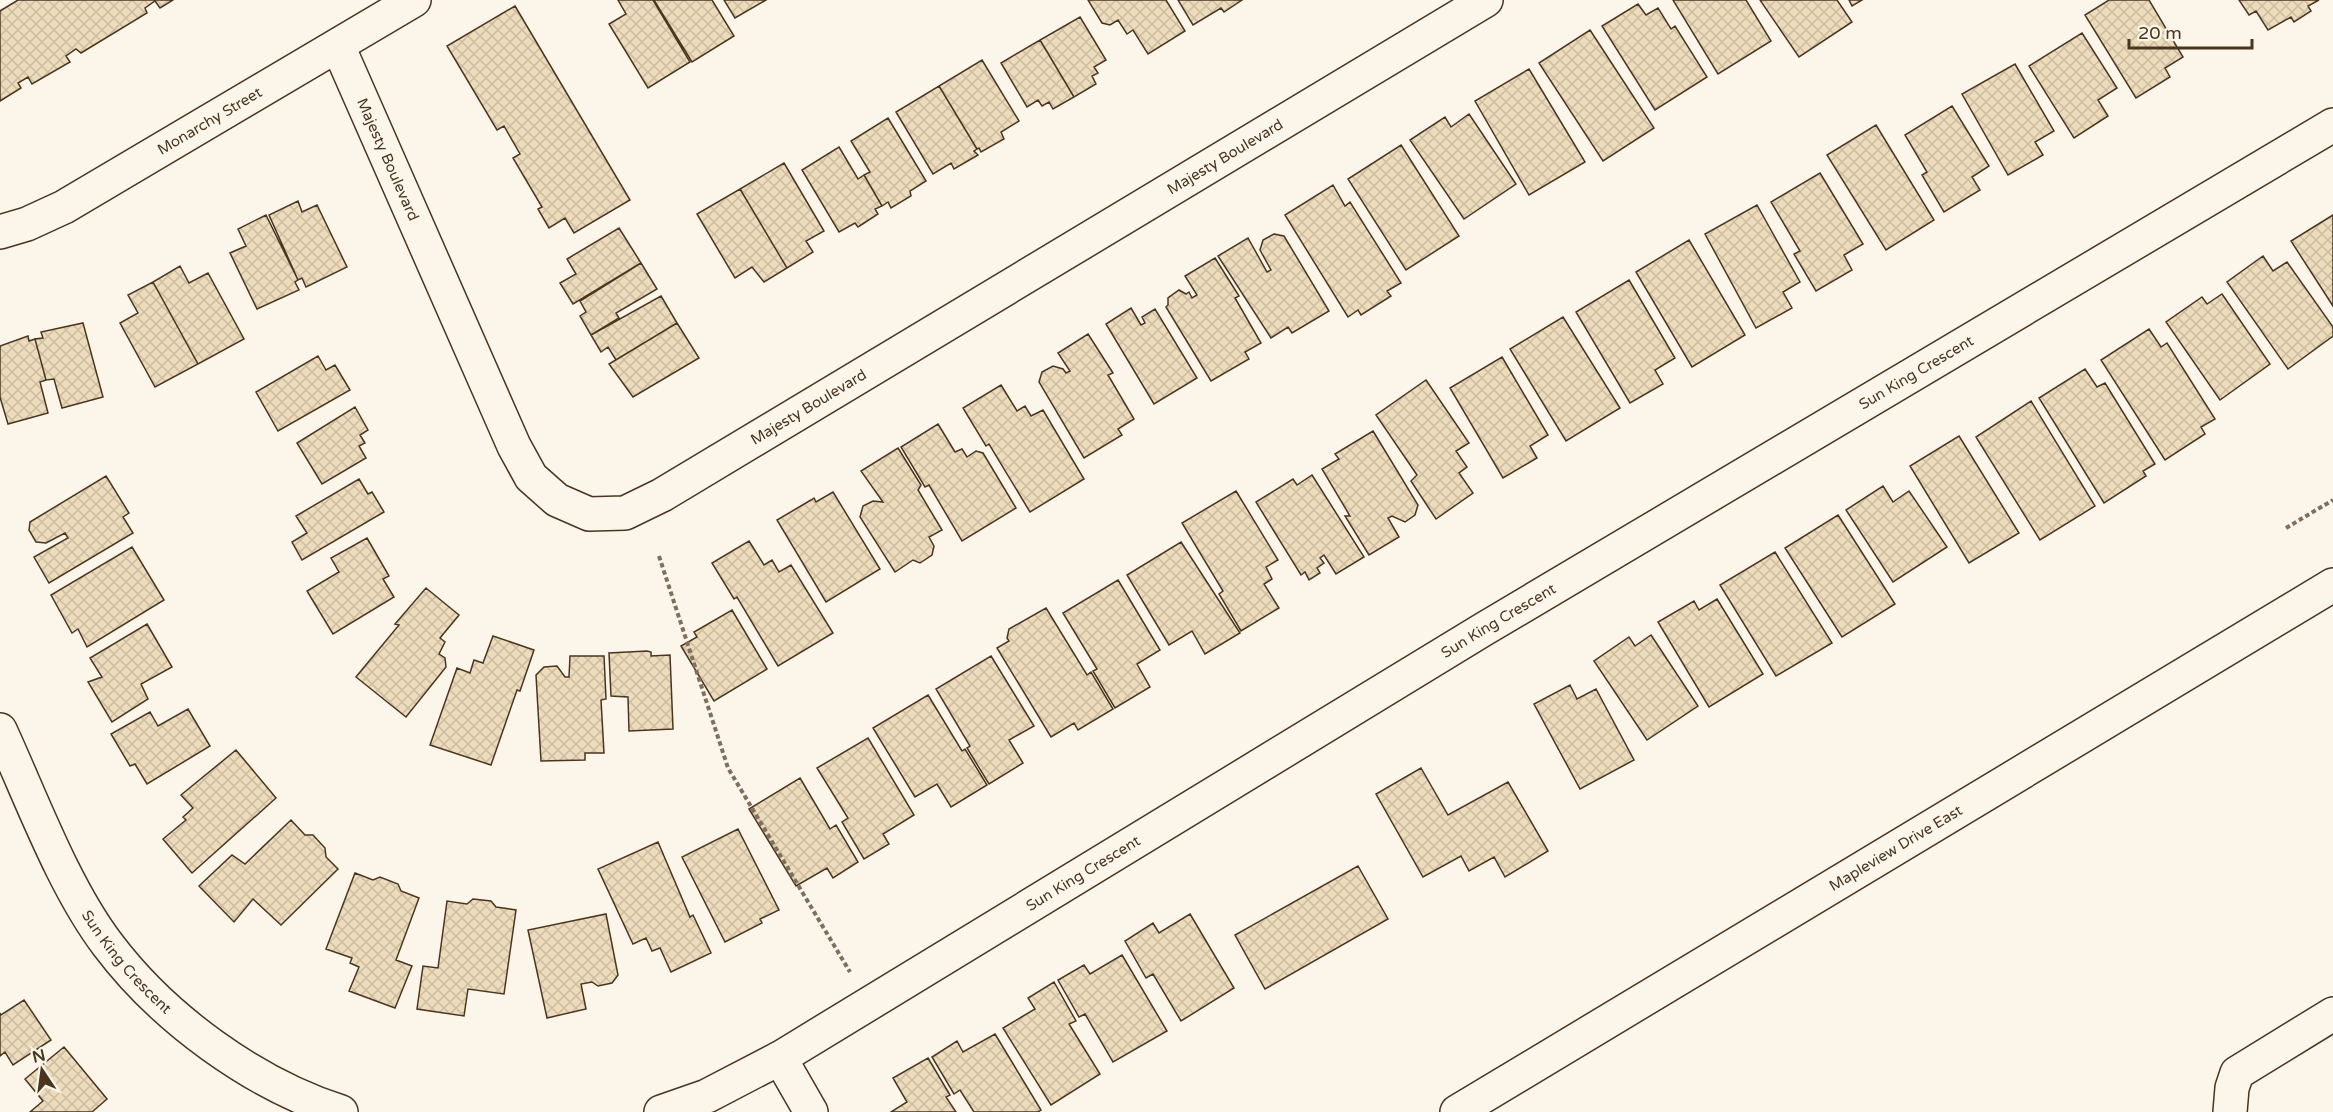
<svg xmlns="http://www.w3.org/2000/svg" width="2333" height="1112" viewBox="0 0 2333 1112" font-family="'Varela Round',sans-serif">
<defs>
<pattern id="building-cross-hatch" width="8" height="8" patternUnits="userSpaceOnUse" patternTransform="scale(1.5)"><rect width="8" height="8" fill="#ecdcbc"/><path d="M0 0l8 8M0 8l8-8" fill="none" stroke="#ccbda1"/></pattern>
</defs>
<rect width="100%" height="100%" fill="#fbf6e9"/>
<path fill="url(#building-cross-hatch)" stroke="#4a3520" stroke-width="1.5" d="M 18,0 L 173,0 L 160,8 L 155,1 L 145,8 L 147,13 L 81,53 L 76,49 L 66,56 L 70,62 L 32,84 L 28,77 L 18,83 L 21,88 L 0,101 L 0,11 Z
M 618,0 L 653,0 L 690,62 L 648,88 L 609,24 L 626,14 Z
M 654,0 L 712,0 L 734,36 L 692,62 Z
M 724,0 L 766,0 L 735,18 Z
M 1088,0 L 1166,0 L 1185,31 L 1148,54 L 1133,30 L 1127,34 L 1118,20 L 1110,25 L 1102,23 Z
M 1178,0 L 1242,0 L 1224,12 L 1221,8 L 1193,25 Z
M 1673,0 L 1746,0 L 1771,41 L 1718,74 Z
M 1760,0 L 1837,0 L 1852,22 L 1799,57 Z
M 1849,0 L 1862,0 L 1852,6 Z
M 2109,0 L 2149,0 L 2183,57 L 2165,68 L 2170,77 L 2136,98 L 2085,15 Z
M 2239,0 L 2319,0 L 2308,6 L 2311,11 L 2294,22 L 2291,17 L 2268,30 L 2256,11 L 2249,15 Z
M 1638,4 L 1646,15 L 1658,8 L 1671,29 L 1675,26 L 1707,77 L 1655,110 L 1602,26 Z
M 515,6 L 630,200 L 574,233 L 565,218 L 549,228 L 538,209 L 542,207 L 513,158 L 520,154 L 504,126 L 497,130 L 447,46 Z
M 1080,17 L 1106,60 L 1094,67 L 1098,73 L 1092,76 L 1096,84 L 1074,97 L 1040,40 Z
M 1590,30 L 1654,128 L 1603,161 L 1539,63 Z
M 2082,33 L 2117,88 L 2098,100 L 2108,116 L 2074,138 L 2029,66 Z
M 1040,40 L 1074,97 L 1053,109 L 1049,102 L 1042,106 L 1038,100 L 1027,107 L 1001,63 Z
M 982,60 L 1019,121 L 1001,132 L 1004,139 L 981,152 L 979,148 L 977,149 L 939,86 Z
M 2015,64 L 2054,131 L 2035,142 L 2043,155 L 2008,175 L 1962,94 Z
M 1529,69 L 1585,162 L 1529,195 L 1475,101 Z
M 939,86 L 977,149 L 974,151 L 978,155 L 954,169 L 951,163 L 933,174 L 896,112 Z
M 1952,106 L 1989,166 L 1972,177 L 1980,190 L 1944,212 L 1922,175 L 1927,172 L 1905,135 Z
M 1469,114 L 1516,184 L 1464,219 L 1410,140 L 1445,117 L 1451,127 Z
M 888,118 L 926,181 L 910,191 L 911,196 L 891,208 L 888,202 L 882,206 L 864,175 L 870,172 L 851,141 Z
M 1876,125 L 1934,220 L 1886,250 L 1827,155 Z
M 1401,145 L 1459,236 L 1406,270 L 1348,179 Z
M 839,147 L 858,179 L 864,175 L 882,206 L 875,209 L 878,214 L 861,225 L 858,227 L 855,223 L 839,232 L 802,170 Z
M 784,163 L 824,231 L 806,241 L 813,252 L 787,268 L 740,189 Z
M 1820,173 L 1863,244 L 1844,255 L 1852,270 L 1816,291 L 1794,254 L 1800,251 L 1771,202 Z
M 1333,185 L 1345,206 L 1350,202 L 1401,283 L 1387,291 L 1391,296 L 1361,315 L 1358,310 L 1348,317 L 1285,215 Z
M 740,189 L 787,268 L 764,282 L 752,267 L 735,278 L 697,214 Z
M 298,201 L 302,212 L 317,205 L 347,267 L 306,287 L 302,278 L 298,280 L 269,215 Z
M 1757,205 L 1800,282 L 1783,292 L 1792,308 L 1756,328 L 1705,234 Z
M 266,215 L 298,280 L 295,282 L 299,290 L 257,309 L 230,253 L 246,246 L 238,229 Z
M 2333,215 L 2333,306 L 2291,241 Z
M 619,228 L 641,263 L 573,304 L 560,283 L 576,274 L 567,259 Z
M 1274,234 L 1284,236 L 1329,311 L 1292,333 L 1288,327 L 1271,338 L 1218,256 L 1248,238 L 1267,272 L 1271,270 L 1260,250 L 1263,240 Z
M 1689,240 L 1745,335 L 1692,367 L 1636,272 Z
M 2263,256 L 2273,271 L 2287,262 L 2333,327 L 2333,336 L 2288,369 L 2227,282 Z
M 1215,258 L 1239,296 L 1235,298 L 1261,343 L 1245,352 L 1249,359 L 1211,381 L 1166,307 L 1168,305 L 1168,298 L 1179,290 L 1186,294 L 1189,292 L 1192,298 L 1197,295 L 1185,276 Z
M 641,263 L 657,289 L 616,313 L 619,318 L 591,335 L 580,316 L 586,312 L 580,301 Z
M 180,266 L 189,283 L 208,273 L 244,339 L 198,364 L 153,282 Z
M 1629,280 L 1675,358 L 1655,370 L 1663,384 L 1630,403 L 1576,312 Z
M 153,282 L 198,364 L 155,387 L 120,323 L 138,313 L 128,295 Z
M 2222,294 L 2270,364 L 2220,400 L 2166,322 L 2202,297 L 2207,304 Z
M 661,296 L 677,323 L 616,360 L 608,347 L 601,352 L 591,335 Z
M 1131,308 L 1141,325 L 1145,323 L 1142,317 L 1155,309 L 1197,378 L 1154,404 L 1106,324 Z
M 1563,317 L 1620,408 L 1566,441 L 1510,349 Z
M 83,323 L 103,397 L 62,408 L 54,379 L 46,380 L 35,339 L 43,338 L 41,332 Z
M 677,323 L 699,358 L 633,397 L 609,364 Z
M 2149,329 L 2161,347 L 2167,343 L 2215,419 L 2201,427 L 2205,434 L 2165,460 L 2101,360 Z
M 1088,334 L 1113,373 L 1108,375 L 1134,419 L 1118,429 L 1122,435 L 1084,458 L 1039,382 L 1042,372 L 1053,366 L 1063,369 L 1066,373 L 1070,371 L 1058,353 Z
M 28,336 L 29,341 L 35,339 L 46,380 L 40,382 L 48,413 L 8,424 L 0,397 L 0,346 Z
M 318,356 L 326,370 L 335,365 L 350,390 L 278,431 L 256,392 Z
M 1502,357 L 1548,435 L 1530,446 L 1537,458 L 1503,478 L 1450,388 Z
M 2085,369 L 2097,387 L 2105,383 L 2155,464 L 2143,471 L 2146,476 L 2104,503 L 2039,398 Z
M 1426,380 L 1469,443 L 1456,451 L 1467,467 L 1459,473 L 1473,493 L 1436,519 L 1411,481 L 1417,475 L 1376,415 Z
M 1001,385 L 1017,411 L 1025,406 L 1031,416 L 1043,410 L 1084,479 L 1030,512 L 989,444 L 986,446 L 963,408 Z
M 2031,401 L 2095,506 L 2040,540 L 1976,437 Z
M 355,407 L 368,430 L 360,435 L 365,443 L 359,446 L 366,458 L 322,484 L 297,443 Z
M 938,424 L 955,452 L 962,449 L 967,457 L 976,451 L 983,453 L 1016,508 L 962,541 L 929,485 L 925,487 L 901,447 Z
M 1373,431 L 1418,505 L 1415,515 L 1405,522 L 1392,516 L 1388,518 L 1399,537 L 1369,555 L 1345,516 L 1350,516 L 1322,469 L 1339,459 L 1335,454 Z
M 1959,436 L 2019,533 L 1969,563 L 1910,466 Z
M 898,448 L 921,485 L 918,490 L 942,530 L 929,537 L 934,546 L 932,555 L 920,563 L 913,560 L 895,572 L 860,517 L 863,506 L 873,501 L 883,502 L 861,471 Z
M 1312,475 L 1364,557 L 1336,574 L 1324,555 L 1320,558 L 1324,563 L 1317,568 L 1320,573 L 1309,580 L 1305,572 L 1301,575 L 1256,502 L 1293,479 L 1297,485 Z
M 106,476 L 129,513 L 123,517 L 133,533 L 49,583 L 34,557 L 68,538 L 65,533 L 46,543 L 36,542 L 29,530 L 30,522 Z
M 359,479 L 368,494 L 372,492 L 384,512 L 302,560 L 292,542 L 307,533 L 296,516 Z
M 1883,486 L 1893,502 L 1909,491 L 1947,547 L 1893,582 L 1846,510 Z
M 1236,491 L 1278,560 L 1266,567 L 1272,579 L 1264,584 L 1279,608 L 1241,631 L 1219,594 L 1223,591 L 1182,523 Z
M 833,492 L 880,569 L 826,602 L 777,520 L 811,500 L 814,498 L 816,502 Z
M 1838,515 L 1895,604 L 1842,637 L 1785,548 Z
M 367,538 L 389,576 L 383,579 L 394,597 L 333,634 L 307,591 L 339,572 L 331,558 Z
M 749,541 L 764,565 L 772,560 L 779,572 L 791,565 L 833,633 L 778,666 L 737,597 L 734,599 L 712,563 Z
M 1181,542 L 1240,633 L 1205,654 L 1192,631 L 1169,645 L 1127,575 Z
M 132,547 L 164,600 L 87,647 L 78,629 L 72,633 L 51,595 Z
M 1775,552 L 1832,643 L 1776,676 L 1720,585 Z
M 1118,580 L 1160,650 L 1137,664 L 1150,687 L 1115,708 L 1093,671 L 1097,669 L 1063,613 Z
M 426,588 L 459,615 L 440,638 L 445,642 L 439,654 L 445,658 L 446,667 L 406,717 L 356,677 L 399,625 L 395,624 Z
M 1717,599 L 1763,674 L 1709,707 L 1658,622 L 1694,601 L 1699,610 Z
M 1046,608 L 1087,675 L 1091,672 L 1113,709 L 1078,730 L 1074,723 L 1051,737 L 997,648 L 1009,641 L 1007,638 L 1009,629 Z
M 732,610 L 767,669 L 714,701 L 681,646 L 697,637 L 694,632 Z
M 147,624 L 172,667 L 141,684 L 148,699 L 112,722 L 88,682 L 102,677 L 90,658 Z
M 1651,635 L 1698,706 L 1647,740 L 1594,661 L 1629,637 L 1635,646 Z
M 493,636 L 534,650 L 520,691 L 517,690 L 491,765 L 430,745 L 457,668 L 470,673 L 474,660 L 483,663 Z
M 647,651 L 651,652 L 651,656 L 670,655 L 673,729 L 629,731 L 628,697 L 611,696 L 609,653 Z
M 570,656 L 604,656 L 606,699 L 601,700 L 604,753 L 585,753 L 585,760 L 541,761 L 536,675 L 544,667 L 557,666 L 565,677 L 569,677 Z
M 991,656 L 1034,726 L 1009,740 L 1023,763 L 989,784 L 967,748 L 970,746 L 936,689 Z
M 1570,685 L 1577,699 L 1596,689 L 1634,760 L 1580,789 L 1534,704 Z
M 928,695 L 962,751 L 965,749 L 987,785 L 951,807 L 937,784 L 915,797 L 873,728 Z
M 188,709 L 210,746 L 147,784 L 135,764 L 130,766 L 111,734 L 150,712 L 158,726 Z
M 868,738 L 914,815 L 883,834 L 889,844 L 864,859 L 842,822 L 848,818 L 817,768 Z
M 236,750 L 276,798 L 192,873 L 163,839 L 186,820 L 183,817 L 193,808 L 181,795 Z
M 1421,768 L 1448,815 L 1508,782 L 1548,851 L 1505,877 L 1494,857 L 1469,871 L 1461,856 L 1423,877 L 1376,794 Z
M 800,778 L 830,829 L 836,825 L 858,862 L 833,878 L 827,868 L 796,886 L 749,809 Z
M 291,820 L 305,835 L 313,835 L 325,848 L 326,857 L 338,869 L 281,925 L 253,899 L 234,922 L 199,886 L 232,855 L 245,864 Z
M 738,829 L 779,910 L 760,919 L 762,923 L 725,942 L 682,857 Z
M 658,842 L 690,917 L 693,915 L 711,953 L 671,972 L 660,948 L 652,951 L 646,938 L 633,944 L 598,869 Z
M 1358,866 L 1388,919 L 1265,989 L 1235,935 Z
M 355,873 L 373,880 L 380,877 L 398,884 L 401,891 L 419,898 L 396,960 L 412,966 L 395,1008 L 349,991 L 359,967 L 350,963 L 352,958 L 326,949 Z
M 473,899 L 491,901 L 496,907 L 516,910 L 504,994 L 468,989 L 464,1016 L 417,1009 L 423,966 L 438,968 L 447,901 L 467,904 Z
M 606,914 L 618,975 L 612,983 L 598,986 L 592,982 L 581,984 L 586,1009 L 547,1018 L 528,930 Z
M 1190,914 L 1234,988 L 1181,1021 L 1153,974 L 1146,978 L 1125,941 L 1153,923 L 1159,933 Z
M 1122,955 L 1167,1031 L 1113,1062 L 1085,1014 L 1079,1017 L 1058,980 L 1084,965 L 1090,974 Z
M 1054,982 L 1076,1021 L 1069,1024 L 1100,1074 L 1051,1105 L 1003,1028 L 1035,1009 L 1028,998 Z
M 24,1000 L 51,1040 L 13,1065 L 5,1052 L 0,1056 L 0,1013 L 1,1015 Z
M 995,1034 L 1041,1110 L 1038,1112 L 974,1112 L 960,1090 L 954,1094 L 932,1057 L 957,1041 L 963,1052 Z
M 64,1047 L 107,1099 L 92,1112 L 30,1112 L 43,1101 L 25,1079 Z
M 928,1058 L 950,1095 L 946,1097 L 956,1112 L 891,1112 L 907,1102 L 893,1078 Z"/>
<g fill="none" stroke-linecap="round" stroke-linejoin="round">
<g stroke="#4a3520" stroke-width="36">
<g id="minor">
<path id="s1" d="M 338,46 L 514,446 L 531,477 L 557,500 L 589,514 L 625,513 L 662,495 L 1486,0"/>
<path id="s2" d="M 0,232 L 27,224 L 64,207 L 414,0"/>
<path id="s3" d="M 0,730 C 31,797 63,886 108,945 C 163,1018 253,1084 341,1112"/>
<path d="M 780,1058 L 811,1112"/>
<path id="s4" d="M 661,1112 L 707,1096 L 780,1058 L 1484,629 L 2333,125"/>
<path d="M 2230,1112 L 2232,1088 L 2237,1073 L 2333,1014"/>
</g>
</g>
<g stroke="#4a3520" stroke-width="36">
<g id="major">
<path id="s5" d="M 1457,1112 L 2333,585"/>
</g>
</g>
<path stroke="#7f6f5c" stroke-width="4" stroke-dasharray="4.5 3" stroke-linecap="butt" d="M 2286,528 L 2333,500
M 659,556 L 728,768 L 850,972"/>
<use href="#minor" stroke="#fbf6e9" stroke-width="33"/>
<use href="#major" stroke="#fbf6e9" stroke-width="33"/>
</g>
<g text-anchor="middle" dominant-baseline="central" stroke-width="4.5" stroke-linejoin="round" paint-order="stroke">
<g font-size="15" fill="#4a3520" stroke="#fbf6e9">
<text stroke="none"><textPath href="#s2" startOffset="238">Monarchy Street</textPath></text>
<text stroke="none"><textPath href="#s1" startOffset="1276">Majesty Boulevard</textPath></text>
<text stroke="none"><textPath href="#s1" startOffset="124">Majesty Boulevard</textPath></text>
<text stroke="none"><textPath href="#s4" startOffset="1458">Sun King Crescent</textPath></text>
<text stroke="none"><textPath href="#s1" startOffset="790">Majesty Boulevard</textPath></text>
<text stroke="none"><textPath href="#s4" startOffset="972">Sun King Crescent</textPath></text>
<text stroke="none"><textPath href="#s5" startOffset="512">Mapleview Drive East</textPath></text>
<text stroke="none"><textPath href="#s4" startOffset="486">Sun King Crescent</textPath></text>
<text stroke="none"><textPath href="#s3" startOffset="266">Sun King Crescent</textPath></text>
</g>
</g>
<g transform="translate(42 1070) rotate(347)" stroke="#fbf6e9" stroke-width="4.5" paint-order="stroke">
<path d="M0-4.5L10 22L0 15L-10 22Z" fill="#4a3520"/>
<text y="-9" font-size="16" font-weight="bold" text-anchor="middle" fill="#4a3520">N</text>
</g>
<path d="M2129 39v9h123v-9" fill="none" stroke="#4a3520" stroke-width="3"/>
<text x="2138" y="39" font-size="18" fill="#4a3520" stroke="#fbf6e9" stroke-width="4.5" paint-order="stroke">20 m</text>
</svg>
